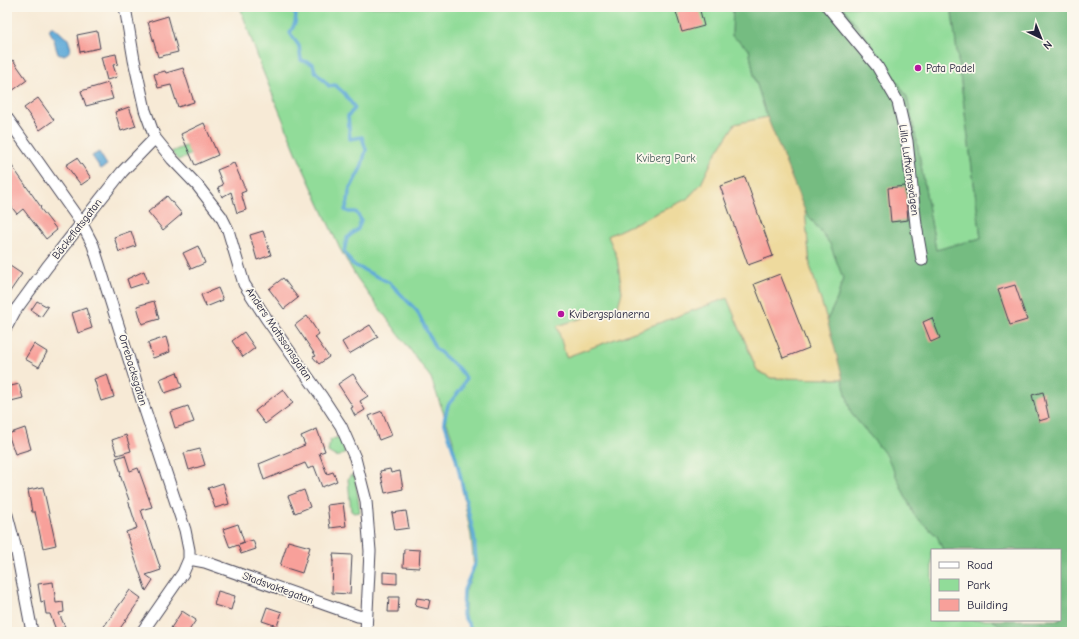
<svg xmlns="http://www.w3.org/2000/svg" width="1079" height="639" viewBox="0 0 1079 639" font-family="'Comic Neue',sans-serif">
<rect width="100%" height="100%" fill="#fbf7ec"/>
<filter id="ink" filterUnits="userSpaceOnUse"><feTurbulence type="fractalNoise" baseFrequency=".025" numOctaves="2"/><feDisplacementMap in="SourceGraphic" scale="8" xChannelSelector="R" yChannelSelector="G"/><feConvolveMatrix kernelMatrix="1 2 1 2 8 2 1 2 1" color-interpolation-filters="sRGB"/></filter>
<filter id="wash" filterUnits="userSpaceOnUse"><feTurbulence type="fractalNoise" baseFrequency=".012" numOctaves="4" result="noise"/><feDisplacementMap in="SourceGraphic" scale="16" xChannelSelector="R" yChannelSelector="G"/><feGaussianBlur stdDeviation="0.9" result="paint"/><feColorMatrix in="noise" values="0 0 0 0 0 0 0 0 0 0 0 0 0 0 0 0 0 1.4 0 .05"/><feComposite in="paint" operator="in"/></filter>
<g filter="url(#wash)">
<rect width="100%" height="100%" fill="#f7ead6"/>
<path fill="#91dc99" stroke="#5a7f6a" d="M 240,7 L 733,7 L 732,36 L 749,49 L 754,75 L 767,117 L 735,124 L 715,155 L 701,184 L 687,199 L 608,236 L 617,257 L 622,293 L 618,307 L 558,326 L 566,357 L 727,298 L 757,370 L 771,378 L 843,379 L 851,413 L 887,456 L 914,515 L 937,536 L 943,550 L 932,550 L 932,620 L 992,620 L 1005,628 L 1007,632 L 474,632 L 471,628 L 465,616 L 465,593 L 474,569 L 471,536 L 452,437 L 431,378 L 357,278 L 340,249 L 299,159 L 262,69 Z
M 842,7 L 984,7 L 984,8 L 952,13 L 981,238 L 936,250 L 918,148 L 907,97 L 886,64 Z
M 195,142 L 199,151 L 178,160 L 171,152 Z
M 805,211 L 830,244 L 843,278 L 837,299 L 827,320 L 810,266 Z
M 339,437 L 345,452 C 338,459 336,457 328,452 L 330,440 Z
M 351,475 L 355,477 L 360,512 L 354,513 L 351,511 L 348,479 Z"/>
<path fill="#74bc81" stroke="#4b6f5e" d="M 733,7 L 842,7 L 846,11 L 886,64 L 907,97 L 918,148 L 936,250 L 981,238 L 952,12 L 984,8 L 984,7 L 1072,7 L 1072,632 L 1007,632 L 1005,628 L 992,620 L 1060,620 L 1060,550 L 943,550 L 937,536 L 914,515 L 887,456 L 851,413 L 827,320 L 837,299 L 843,278 L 830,244 L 805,211 L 767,117 L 754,75 L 749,49 L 732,36 Z"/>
<path fill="#eeda9e" stroke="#887e6c" d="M 767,117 L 805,211 L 810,266 L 827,320 L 843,379 L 771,378 L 757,370 L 727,298 L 566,357 L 557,326 L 618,307 L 622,292 L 617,257 L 608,236 L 687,199 L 701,184 L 715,155 L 735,124 Z"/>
<path fill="#60aad8" stroke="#41668a" d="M 51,27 L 54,27 L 65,37 L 68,39 L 71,49 C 68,54 63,57 58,54 L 56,48 L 54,39 L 49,30 Z
M 99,152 L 107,165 L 101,169 L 92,156 Z"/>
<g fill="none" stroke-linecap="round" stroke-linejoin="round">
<path stroke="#60aad8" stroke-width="3.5" d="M 288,7 L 296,15 L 295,23 L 290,33 L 299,46 L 301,60 L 313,64 L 315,71 L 329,86 L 335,85 L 344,93 L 355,108 L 348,116 L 350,139 L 362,137 L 366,150 L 361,168 L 349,191 L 348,202 L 345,210 L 349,212 L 356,212 L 361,220 L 358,229 L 347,238 L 344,251 L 352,264 L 390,283 L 417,311 L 435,348 L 458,368 L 466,378 L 461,389 L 448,405 L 444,421 L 456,458 L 474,536 L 476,562 L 464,590 L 463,615 L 473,632"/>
</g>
<g id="blocks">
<path fill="#f8a09a" d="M 694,7 L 699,7 L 704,26 L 682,32 L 676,12 Z
M 168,16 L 178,52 L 158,57 L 148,22 Z
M 97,31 L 100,48 L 80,52 L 77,35 Z
M 116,54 L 118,64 L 113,65 L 117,77 L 107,80 L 101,57 Z
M 13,60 L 27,80 L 12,91 L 7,85 L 7,64 Z
M 183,68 L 194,102 L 178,107 L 171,85 L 158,88 L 154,74 L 165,71 L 166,73 Z
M 108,83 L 113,99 L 86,106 L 81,91 Z
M 38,98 L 54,120 L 40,130 L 24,108 Z
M 129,107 L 136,126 L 121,131 L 115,112 Z
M 204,123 L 218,155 L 195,165 L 181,134 Z
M 77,158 L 91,178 L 81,185 L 66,165 Z
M 7,159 L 41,207 L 40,208 L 57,230 L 46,239 L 23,209 L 17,214 L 7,201 Z
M 234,163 L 246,191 L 241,193 L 246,210 L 237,213 L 231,192 L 222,197 L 218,187 L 223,185 L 217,170 Z
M 745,177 L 773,256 L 748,265 L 720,186 Z
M 905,186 L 908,220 L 891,222 L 888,188 Z
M 167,196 L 182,214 L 163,230 L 148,212 Z
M 131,231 L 136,246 L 119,252 L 114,237 Z
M 263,231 L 271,255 L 257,260 L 250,235 Z
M 198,246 L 205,263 L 191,269 L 183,253 Z
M 7,264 L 22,274 L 7,296 Z
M 144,271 L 148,282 L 130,288 L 127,279 Z
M 780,274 L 809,348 L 783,358 L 754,284 Z
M 283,278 L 298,298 L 284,309 L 269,289 Z
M 1015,285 L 1027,320 L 1010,325 L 998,290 Z
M 218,288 L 223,300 L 206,307 L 201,295 Z
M 37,301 L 48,307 L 41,317 L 31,310 Z
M 154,301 L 159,319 L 142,324 L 137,306 Z
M 86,308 L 92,328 L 78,333 L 72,313 Z
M 307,316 L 319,334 L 315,337 L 329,357 L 319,364 L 313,357 L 316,356 L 295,325 Z
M 932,318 L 940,338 L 931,342 L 923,322 Z
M 370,325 L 378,337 L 349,354 L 342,342 Z
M 244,332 L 255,348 L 243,357 L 232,341 Z
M 166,337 L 170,352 L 153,358 L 148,343 Z
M 34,344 L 47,352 L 39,367 L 25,359 Z
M 177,372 L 182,387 L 165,393 L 160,379 Z
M 107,374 L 114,397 L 101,401 L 94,379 Z
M 353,374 L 368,396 L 360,401 L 365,410 L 355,416 L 351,408 L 353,407 L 338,384 Z
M 19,384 L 23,398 L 7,402 L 7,387 Z
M 283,389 L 293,403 L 265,424 L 255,411 Z
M 1043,392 L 1049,418 L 1039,421 L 1032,395 Z
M 188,406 L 194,422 L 175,428 L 170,412 Z
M 382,411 L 392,435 L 379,440 L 369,416 Z
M 25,428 L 31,449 L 15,454 L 8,434 Z
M 317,429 L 325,451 L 319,453 L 327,474 L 333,472 L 337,481 L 322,487 L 314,466 L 308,469 L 305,463 L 264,480 L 259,464 L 305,445 L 301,436 Z
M 126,435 L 131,451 L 117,455 L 112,440 Z
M 200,449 L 205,465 L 189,470 L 184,453 Z
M 125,455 L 130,471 L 138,468 L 152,507 L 141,510 L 161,570 L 146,575 L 153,580 L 146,591 L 126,532 L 137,528 L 128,500 L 129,500 L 120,475 L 121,474 L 116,458 Z
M 390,469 L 391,473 L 400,471 L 403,489 L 385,493 L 380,471 Z
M 223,483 L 229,504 L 215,508 L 208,488 Z
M 43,487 L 56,545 L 43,548 L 35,512 L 32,512 L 28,490 Z
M 304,490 L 310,507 L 295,513 L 288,496 Z
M 343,503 L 346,526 L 330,528 L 327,505 Z
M 406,511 L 409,528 L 395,530 L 392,513 Z
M 238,524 L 244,542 L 239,544 L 253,540 L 256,549 L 241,554 L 238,545 L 230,548 L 223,529 Z
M 288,541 L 310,547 L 302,573 L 280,566 Z
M 404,549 L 420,550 L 419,568 L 403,567 Z
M 333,554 L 352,555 L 350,594 L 332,593 L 333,561 L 334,561 Z
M 383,572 L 397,573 L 397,584 L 383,583 Z
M 53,582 L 56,603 L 63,602 L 64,612 L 59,613 L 65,627 L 56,630 L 50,614 L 46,614 L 44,601 L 41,602 L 38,584 Z
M 130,590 L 141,598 L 121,627 L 117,632 L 100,632 Z
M 218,591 L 235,596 L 231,610 L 214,605 Z
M 389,597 L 399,597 L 398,612 L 388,612 Z
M 417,598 L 430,600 L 428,609 L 415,606 Z
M 267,607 L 282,612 L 277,626 L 262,621 Z
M 182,611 L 196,620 L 188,632 L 177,632 L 171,628 Z"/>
</g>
</g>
<g filter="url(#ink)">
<use href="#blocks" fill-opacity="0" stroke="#424052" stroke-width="1"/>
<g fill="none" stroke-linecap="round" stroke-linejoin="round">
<g stroke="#424052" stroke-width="13">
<path id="street" d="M 125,7 L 134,60 L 145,110 L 155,138 L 172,159 L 197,185 L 221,216 L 228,230 L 244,284 L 266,318 L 322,397 L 341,426 L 355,458 L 366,501 L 370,551 L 366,632
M 828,7 L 877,66 L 898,102 L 907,141 L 916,225 L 922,260
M 7,118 L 82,224 L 93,245 L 144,407 L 185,530 L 189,550 L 189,559 L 183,573 L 142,632
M 7,326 L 15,311 L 47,267 L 122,172 L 155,138
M 7,515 L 17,553 L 32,632
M 189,559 L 205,562 L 358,616 L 366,617"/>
</g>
<use href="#street" stroke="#fff" stroke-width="11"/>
</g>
</g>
<g fill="#b5179e" stroke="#fbf7ec" stroke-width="1.5">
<circle cx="918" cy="68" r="4"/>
<circle cx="561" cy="314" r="4"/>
</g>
<g text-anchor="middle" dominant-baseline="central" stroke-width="3.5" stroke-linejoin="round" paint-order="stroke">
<g font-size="11" fill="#22223b" stroke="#fbf7ec" text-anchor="start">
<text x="926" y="68">Pata Padel</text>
<text x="569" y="314">Kvibergsplanerna</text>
</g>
<g font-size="11" fill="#435a57" stroke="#fbf7ec">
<text x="666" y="158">Kviberg Park</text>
</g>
<g font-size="11" fill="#22223b" stroke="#fbf7ec">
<text transform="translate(909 170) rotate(82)">Lilla Luftvärnsvägen</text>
<text transform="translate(77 229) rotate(-52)">Bäckeflatsgatan</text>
<text transform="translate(279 334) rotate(56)">Anders Mattssonsgatan</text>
<text transform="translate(133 370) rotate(73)">Orrebacksgatan</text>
<text transform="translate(278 588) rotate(20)">Stadsvaktegatan</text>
</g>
</g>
<rect width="1079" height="639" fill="none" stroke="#fbf7ec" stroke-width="24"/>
<rect x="931" y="549" width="130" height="72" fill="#fbf7ec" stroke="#a4a2a5"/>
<rect x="939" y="562" width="20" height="6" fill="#ffffff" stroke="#a4a2a5"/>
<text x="967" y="569" font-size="12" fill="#22223b">Road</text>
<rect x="939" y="579" width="20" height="12" fill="#91dc99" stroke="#a4a2a5"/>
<text x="967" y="589" font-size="12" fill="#22223b">Park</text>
<rect x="939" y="599" width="20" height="12" fill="#f8a09a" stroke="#a4a2a5"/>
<text x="967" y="609" font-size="12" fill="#22223b">Building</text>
<g transform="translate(1041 38) rotate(137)" stroke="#fbf7ec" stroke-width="3" paint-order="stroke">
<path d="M0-3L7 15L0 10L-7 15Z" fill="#22223b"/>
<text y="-6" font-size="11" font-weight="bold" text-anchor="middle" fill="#22223b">N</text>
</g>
</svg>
